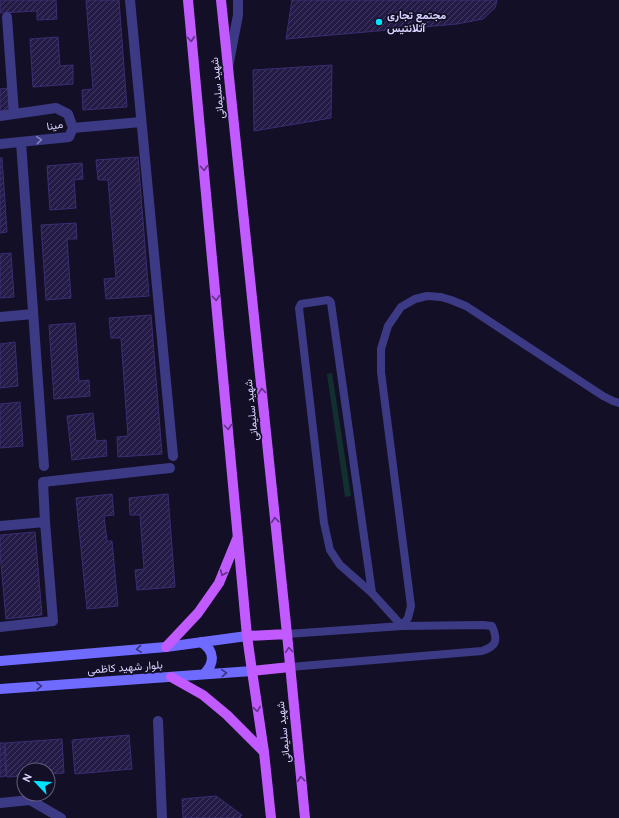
<svg xmlns="http://www.w3.org/2000/svg" width="619" height="818" viewBox="0 0 619 818" font-family="Overpass,Vazirmatn,sans-serif">
<defs>
<pattern id="building-hatch" width="6" height="6" patternUnits="userSpaceOnUse"><rect width="6" height="6" fill="#241b47"/><path d="M-1 1l2-2M0 6l6-6M5 7l2-2" fill="none" stroke="#433b63"/></pattern>
</defs>
<rect width="100%" height="100%" fill="#130f26"/>
<path fill="#12302f" d="M 332,373 L 351,496 L 345,497 L 327,374 Z"/>
<path fill="url(#building-hatch)" stroke="#3b2d73" d="M 0,0 L 56,0 L 57,19 L 37,20 L 37,11 L 0,13 Z
M 86,0 L 119,0 L 127,107 L 83,110 L 82,90 L 93,89 Z
M 292,0 L 497,0 L 495,8 L 483,19 L 457,24 L 286,39 Z
M 58,37 L 60,66 L 73,65 L 73,84 L 33,87 L 30,39 Z
M 332,65 L 331,118 L 254,131 L 253,70 Z
M 8,88 L 9,110 L 0,111 L 0,89 Z
M 138,157 L 149,296 L 106,299 L 104,279 L 116,278 L 108,180 L 98,180 L 96,160 Z
M 0,158 L 2,158 L 7,232 L 0,233 Z
M 82,163 L 83,179 L 74,180 L 76,208 L 50,210 L 47,166 Z
M 76,223 L 77,239 L 67,239 L 71,298 L 46,300 L 41,225 Z
M 11,253 L 14,297 L 0,298 L 0,254 Z
M 151,315 L 162,454 L 118,457 L 117,437 L 128,436 L 121,338 L 111,338 L 109,318 Z
M 75,323 L 79,381 L 89,380 L 90,396 L 54,399 L 49,325 Z
M 15,342 L 18,386 L 0,388 L 0,344 Z
M 20,402 L 23,446 L 0,448 L 0,404 Z
M 93,413 L 96,441 L 106,440 L 107,456 L 72,460 L 67,416 Z
M 112,494 L 114,515 L 104,516 L 107,541 L 112,541 L 118,606 L 87,609 L 76,498 Z
M 168,494 L 175,587 L 137,590 L 135,570 L 144,569 L 140,515 L 130,515 L 129,498 Z
M 35,532 L 42,615 L 6,619 L 0,553 L 0,535 Z
M 129,735 L 132,769 L 75,774 L 72,740 Z
M 62,739 L 64,773 L 48,774 L 48,770 L 24,770 L 24,776 L 7,777 L 5,743 Z
M 0,743 L 4,743 L 6,776 L 0,777 Z
M 216,796 L 242,815 L 240,818 L 183,818 L 182,799 Z"/>
<g fill="none" stroke-linecap="round" stroke-linejoin="round">
<path stroke="#3d3a85" stroke-width="8" d="M 287,634 L 402,626 L 408,618 L 411,606 L 381,372 L 381,349 L 388,326 L 401,307 L 415,299 L 427,296 L 441,297 L 451,300 L 466,306 L 603,396 L 613,401 L 619,403
M 290,667 L 482,651 C 497,646 498,640 492,626 L 483,625 L 402,626 L 372,593 L 340,565 L 330,550 L 324,523 L 299,308 L 301,304 L 328,300 L 330,301 L 331,303 L 372,593"/>
<path stroke="#3d3a85" stroke-width="10" d="M 130,0 L 173,456
M 7,17 L 14,114
M 229,62 L 238,15 L 238,0
M 0,116 L 56,108 L 68,114 L 73,128 L 69,137 L 0,144
M 73,128 L 141,122
M 21,142 L 44,466
M 0,317 L 33,314
M 45,522 L 43,482 L 170,468
M 0,526 L 45,522 L 53,621 L 0,627
M 158,721 L 162,818
M 0,803 L 30,800 L 61,818"/>
<path stroke="#6f6bff" stroke-width="10" d="M 201,642 C 215,651 215,663 204,674
M 0,661 L 166,647 L 247,636
M 0,689 L 252,671"/>
<path stroke="#c25bff" stroke-width="10" d="M 188,0 L 247,636 L 252,671 L 264,752 L 271,818
M 221,0 L 287,634 L 305,818
M 247,636 L 287,634
M 166,647 L 198,613 L 219,583 L 237,539
M 252,671 L 290,667
M 171,677 L 203,695 L 227,715 L 264,752"/>
</g>
<defs><path id="oneway-chevron" d="M-2-3.5L2.5 0L-2 3.5" fill="none" stroke-width="1.6" stroke-linecap="round" stroke-linejoin="round"/></defs>
<g stroke="#623188">
<use href="#oneway-chevron" transform="translate(191 39) rotate(85)"/>
<use href="#oneway-chevron" transform="translate(204 168) rotate(85)"/>
<use href="#oneway-chevron" transform="translate(216 298) rotate(85)"/>
<use href="#oneway-chevron" transform="translate(262 391) rotate(-96)"/>
<use href="#oneway-chevron" transform="translate(228 427) rotate(85)"/>
<use href="#oneway-chevron" transform="translate(275 520) rotate(-96)"/>
<use href="#oneway-chevron" transform="translate(223 573) rotate(113)"/>
<use href="#oneway-chevron" transform="translate(289 650) rotate(-95)"/>
<use href="#oneway-chevron" transform="translate(257 709) rotate(81)"/>
<use href="#oneway-chevron" transform="translate(301 779) rotate(-96)"/>
</g>
<use stroke="#837fbc" href="#oneway-chevron" transform="translate(39 140) rotate(-5)"/>
<g stroke="#38347d">
<use href="#oneway-chevron" transform="translate(139 649) rotate(175)"/>
<use href="#oneway-chevron" transform="translate(224 673) rotate(-4)"/>
<use href="#oneway-chevron" transform="translate(39 686) rotate(-4)"/>
</g>
<circle fill="#00e5ff" stroke="#130f26" stroke-width="1.5" cx="379" cy="22" r="4"/>
<g text-anchor="middle" dominant-baseline="central" stroke-width="3.5" stroke-linejoin="round" paint-order="stroke">
<g font-size="11" font-weight="bold" fill="#d9d4ff" stroke="#130f26" text-anchor="start">
<text x="387" y="16">مجتمع تجاری<tspan x="387" dy="13">آتلانتیس</tspan></text>
</g>
<g font-size="11" fill="#d9d4ff" stroke="#130f26">
<text transform="translate(218 88) rotate(-96)">شهید سلیمانی</text>
<text transform="translate(55 126) rotate(-9)">مینا</text>
<text transform="translate(252 410) rotate(-96)">شهید سلیمانی</text>
<text transform="translate(125 668) rotate(-4)">بلوار شهید کاظمی</text>
<text transform="translate(284 732) rotate(-96)">شهید سلیمانی</text>
</g>
</g>
<g transform="translate(36 782) rotate(295)"><circle r="19" fill="#130f26" stroke="#625e7d"/>
<path d="M0-3L7 15L0 10L-7 15Z" fill="#00e5ff"/>
<text y="-6" font-size="11" font-weight="bold" text-anchor="middle" fill="#d9d4ff">N</text>
</g>
</svg>
